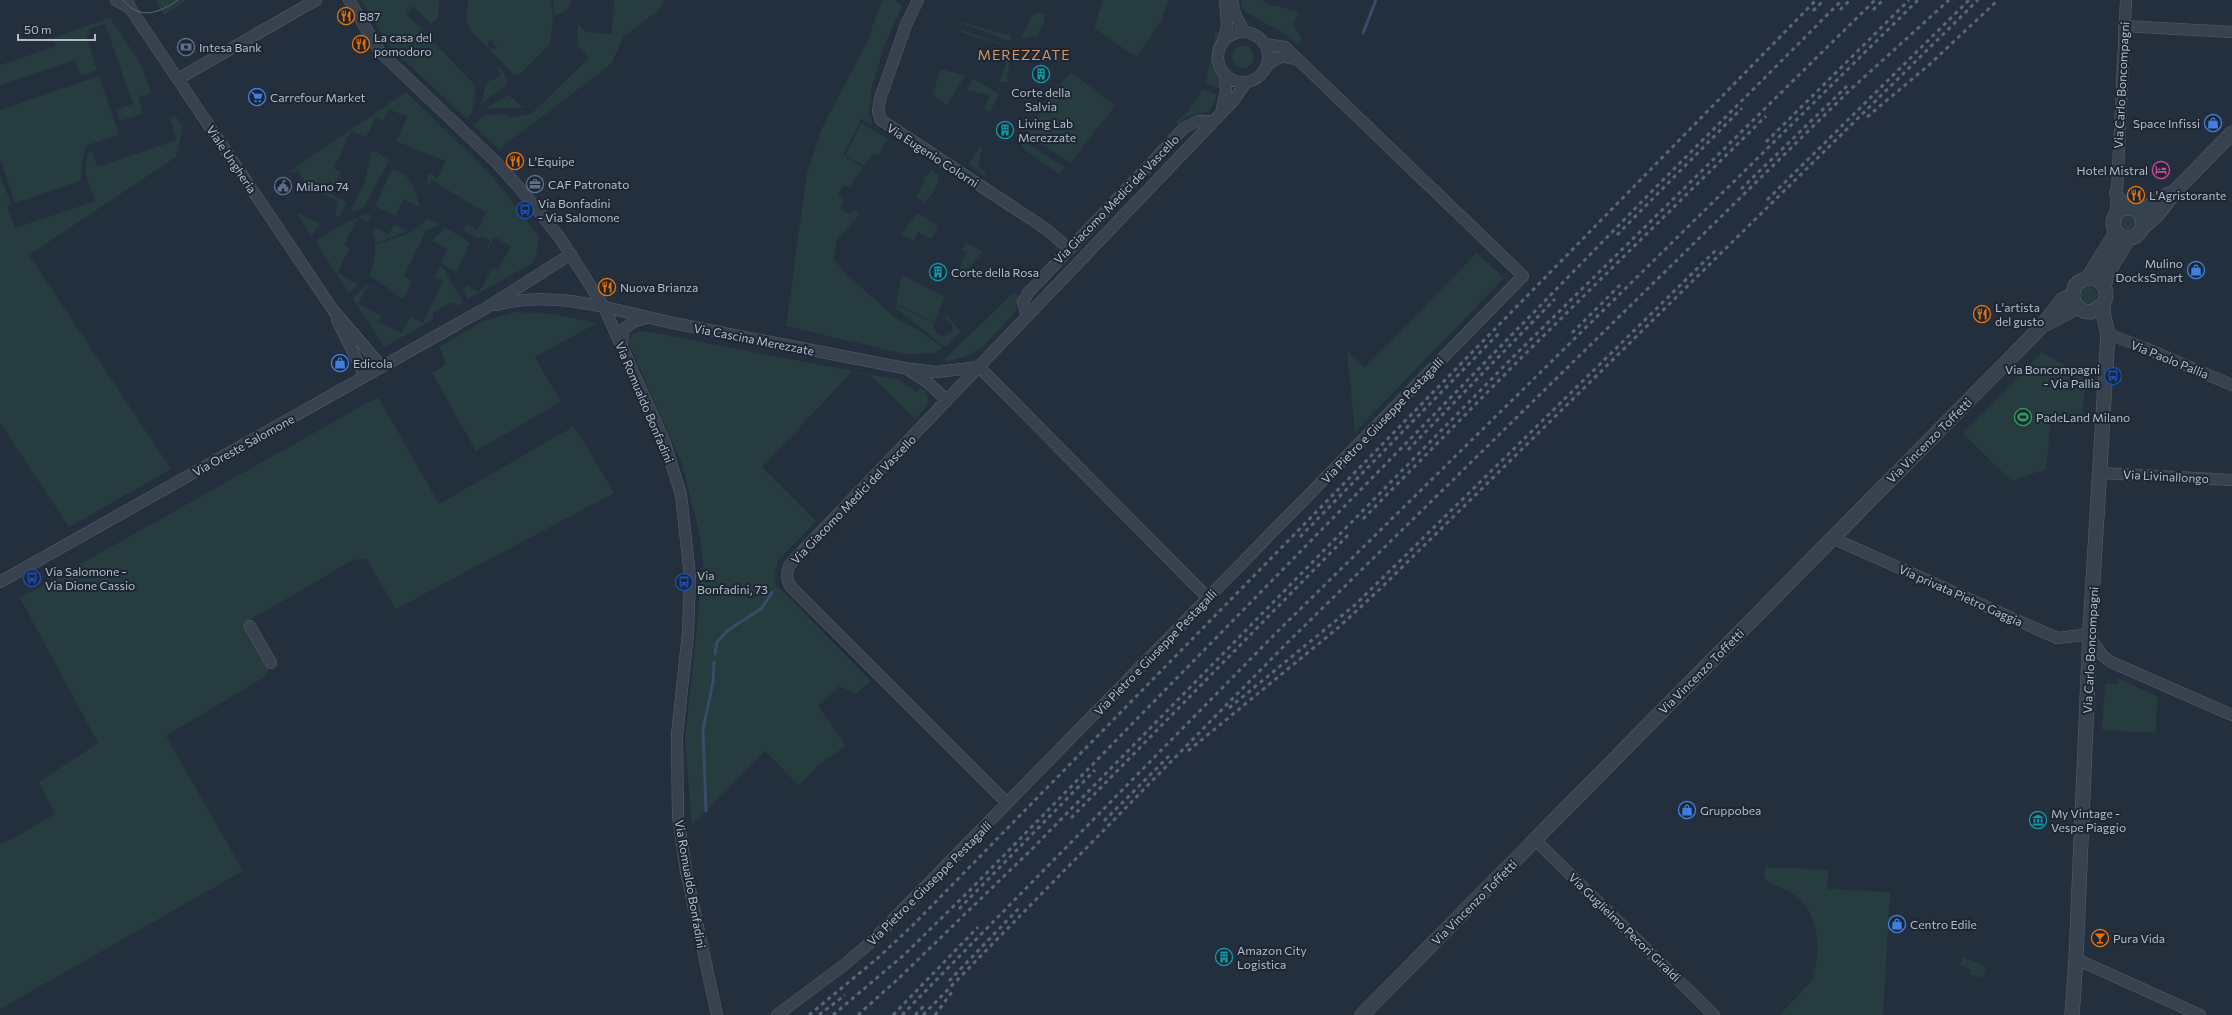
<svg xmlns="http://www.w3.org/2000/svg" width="2232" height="1015" viewBox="0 0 2232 1015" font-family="Commissioner,sans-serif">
<rect width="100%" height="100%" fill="#242f3e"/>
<path fill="#263c3f" d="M 155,0 L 187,0 L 164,15 Z
M 361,0 L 439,0 L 438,18 L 431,24 L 413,6 L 406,13 L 474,84 C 476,95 475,112 467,119 L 389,46 Z
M 468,0 L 551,0 L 553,18 L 550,44 L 521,73 L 517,75 L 512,73 L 489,49 L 491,47 L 494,50 L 497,47 L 490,40 L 487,42 L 489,46 L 488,48 C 468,27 464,30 468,0 Z
M 553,0 L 572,0 C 571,9 563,12 555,16 Z
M 615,0 L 665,0 L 658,11 L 624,36 L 611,64 L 499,149 L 473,125 L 483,116 L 505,114 L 509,118 L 531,114 L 589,58 L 577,45 L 578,24 L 586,32 L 611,34 Z
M 882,0 L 895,0 L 902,6 L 883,49 L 870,94 L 872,97 L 868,113 L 873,123 L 872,125 L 861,119 L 843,155 L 863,168 L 849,187 L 844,185 L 838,194 L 844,201 L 840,208 L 849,214 L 855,210 L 860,214 L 836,241 L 834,260 L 848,276 L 898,320 L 917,329 L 943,348 L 933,353 L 905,354 L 786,326 L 807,173 L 822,128 L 867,42 Z
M 1103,0 L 1168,0 L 1162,20 L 1136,57 L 1094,28 Z
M 1242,0 L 1262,0 L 1267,4 L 1299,12 L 1293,24 L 1302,39 L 1297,45 C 1282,27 1257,23 1241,7 Z
M 1039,12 L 1044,14 L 1045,20 L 1037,37 L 1032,36 L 1020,40 L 1032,16 Z
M 110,18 L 141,64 L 151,93 L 138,97 L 143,114 L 120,121 L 116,110 L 133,104 L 105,24 L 89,29 L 90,35 L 86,37 L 97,70 L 81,76 L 75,60 L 0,85 L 0,65 L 56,46 L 53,38 Z
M 947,18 L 1012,36 L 1010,41 Z
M 962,30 L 1011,47 L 1007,82 L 999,82 L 1007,63 L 1005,62 L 1009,47 L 960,32 Z
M 1220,30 L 1214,53 L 1222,90 L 1206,83 L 1215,33 Z
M1232 57a11 11 0 1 1 22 0a11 11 0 1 1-22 0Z
M 495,64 C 501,70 509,76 506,85 L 481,104 L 486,84 L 492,79 L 494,80 L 501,74 Z
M 941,69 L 965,76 L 947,105 L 932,95 Z
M 1071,72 L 1115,106 L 1070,163 L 1026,134 L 1061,83 Z
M 99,76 L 119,135 L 85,146 L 80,181 L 15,203 L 0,159 L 0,110 Z
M 974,79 L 999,94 L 990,112 L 984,108 L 990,95 L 966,90 Z
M 1203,89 L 1217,95 C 1208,127 1196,104 1178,124 L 1176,122 L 1188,111 Z
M 406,92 L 490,174 L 539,236 L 536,257 L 531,264 L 468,299 L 463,291 L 466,285 L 479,292 L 493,267 L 498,269 L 511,246 L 494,237 L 488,248 L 487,247 L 490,240 L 482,236 L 479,239 L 464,231 L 466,224 L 478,230 L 486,213 L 433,181 L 427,185 L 428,173 L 437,178 L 446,161 L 396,141 L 407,117 L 389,109 L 383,121 L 376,118 L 366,137 L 351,131 L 334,168 L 341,171 L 330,194 L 347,202 L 339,217 L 335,215 L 337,201 L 308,186 L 297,171 L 293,173 L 290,171 Z
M 509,95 L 524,108 L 486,108 Z
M 175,115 L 183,127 L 176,157 L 29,255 L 171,469 L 69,527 L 0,423 L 0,175 L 11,204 L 7,206 L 15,228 L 95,201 L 85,172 L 88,152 L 92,151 L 97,167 L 177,140 L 170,118 Z
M 861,123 L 888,139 L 878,156 L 873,153 L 864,166 L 846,155 Z
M 1024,141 L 1064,167 L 1059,174 L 1021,147 Z
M 980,146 L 982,149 L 978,167 L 987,173 L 984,176 L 969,164 Z
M 376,151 L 389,161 L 363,208 L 351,212 L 365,181 L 371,152 Z
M 392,170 C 411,172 415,192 420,207 L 404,199 L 395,216 L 375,206 Z
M 931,170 L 937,174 C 940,187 933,194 924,202 L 916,197 L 924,181 L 923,179 Z
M 296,212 L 320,224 L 311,236 Z
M 917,213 L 938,226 L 932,239 L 918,232 L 914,242 L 901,234 Z
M2119 223a9 9 0 1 1 18 0a9 9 0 1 1-18 0Z
M 368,214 L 371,215 L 368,222 L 358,217 L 344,245 L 350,248 L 337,273 L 358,284 L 349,293 L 315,241 C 332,230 348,220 368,214 Z
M 428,219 L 440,224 L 426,231 L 404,276 L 412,281 L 405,297 L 400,298 L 390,289 L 370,277 L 375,257 L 375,245 L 412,232 Z
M 394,224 L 408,231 L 375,244 L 375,235 L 372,233 L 375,228 L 389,234 Z
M 445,227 L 470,243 L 456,272 L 441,263 L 448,249 L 432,241 Z
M 966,242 L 983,252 L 955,282 L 953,280 L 967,252 L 962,250 Z
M 1477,253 L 1504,278 L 1355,432 L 1347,351 L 1365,368 Z
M 440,266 L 444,269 L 463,302 L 458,306 L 451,302 L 433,313 L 433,319 L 385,347 L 353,299 L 366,285 L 375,288 L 376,290 L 367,286 L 358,304 L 381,315 L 378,322 L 402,333 L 410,317 L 423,323 L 443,281 L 435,277 Z
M 902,275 L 945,297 L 935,322 L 896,304 Z
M2079 295a9 9 0 1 1 18 0a9 9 0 1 1-18 0Z
M 1013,293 L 1018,296 L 1016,311 L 983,347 L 970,355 L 946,362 L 945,359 Z
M 896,305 L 935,323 L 933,328 L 938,335 L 945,336 L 953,330 L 951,322 L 944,318 L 946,315 L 961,331 L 946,347 L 944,346 L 895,308 Z
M 515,312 L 551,314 L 597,323 L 535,357 L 560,400 L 559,403 L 476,451 L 432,373 L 445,365 L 445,360 L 439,347 L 483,321 Z
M 644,331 L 899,380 L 917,392 L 919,388 L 924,390 C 934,403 924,409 915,419 L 870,375 L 852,372 L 762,467 L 816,521 L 778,561 L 775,574 L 776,585 L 871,681 L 856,694 L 839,686 L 818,706 L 846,746 L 819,764 L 799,786 L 765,751 L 692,825 L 685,740 L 703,567 L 700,535 L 682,464 L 629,344 C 629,334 636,331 644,331 Z
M 2042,352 L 2086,378 L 2082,415 L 2051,419 L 2046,469 L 2012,481 L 1963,434 Z
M 378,397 L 439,504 L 573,427 L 582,438 L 614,493 L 396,609 L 366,558 L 353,560 L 252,619 L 250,626 L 271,663 L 265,677 L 166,736 L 243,871 L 0,1009 L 0,844 L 18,836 L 55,814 L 39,782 L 98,743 L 20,598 Z
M 2117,678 L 2157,696 L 2156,733 L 2102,730 L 2105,684 L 2117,684 Z
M 1765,867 L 1828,870 L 1827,889 L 1890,892 L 1883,1015 L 1780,1015 L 1812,980 C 1822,950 1820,909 1790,892 C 1780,886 1771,886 1764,876 Z
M 1963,957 L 1981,964 L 1986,969 L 1984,976 L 1982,975 L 1981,978 L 1969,974 L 1971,970 L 1960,965 Z"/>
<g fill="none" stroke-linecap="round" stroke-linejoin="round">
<path stroke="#394c67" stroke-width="3" d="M 1363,33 L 1376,0
M 715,654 L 717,642 L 727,631 L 762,608 L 772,592
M 706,811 L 703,729 L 713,683 L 714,662"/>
<g stroke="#565f6c" stroke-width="12">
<path id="minor" d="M 116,0 L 130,8
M 127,0 L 130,8 L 333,310 L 382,367
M 349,0 L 380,52 L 495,161 L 518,186 L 560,238 L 604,307 L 665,443 L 681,495 L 690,576 L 688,633 L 677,735 L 678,816 L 686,871 L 717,1015
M 918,0 L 906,25 L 880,99 L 878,111 L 881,120 L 1046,229 L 1069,249
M 1232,0 L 1235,14 L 1244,32
M 2124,26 L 2232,32
M1218 57a25 25 0 1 1 50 0a25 25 0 1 1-50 0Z
M 1224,41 L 1227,25 L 1225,0
M 1267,65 C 1278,56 1284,55 1297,60
M 178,79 L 316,0
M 1221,113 L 1226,91 L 1225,74
M 2115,193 L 2128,208
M 2116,214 L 2126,0
M 496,305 C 556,288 619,312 678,324 C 753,339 829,353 904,368 L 936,372 L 979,367
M 1027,316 L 1023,302 L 1028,293 L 1184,128 L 1198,121 L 1214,121
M 337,320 L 365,376
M 2108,334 L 2145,348 L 2232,385
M 622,345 L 623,330 L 633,322 L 646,318
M 979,367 L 1208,598
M 910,371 L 927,382 L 947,400
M 2101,473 L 2232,480
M 1832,538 L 2057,638 L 2083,635 L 2090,630
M 0,582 L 486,308 L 571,254
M 250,626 L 271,663
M 2090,638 L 2103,656 L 2111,662 L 2232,715
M 1007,803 L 791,587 C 785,578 786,569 793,561 L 1233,101 L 1246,82
M 1535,840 L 1714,1015
M 2076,959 L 2200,1015
M 777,1015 L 844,965 L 871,942 L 1523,276 L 1285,47 L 1265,44"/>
</g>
<g stroke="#565f6c" stroke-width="15">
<path id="tertiary" d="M2113 223a15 15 0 1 1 30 0a15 15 0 1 1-30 0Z
M 2139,212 L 2169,194
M 2143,227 L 2156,216 L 2178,188 L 2232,133
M 2088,278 L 2116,233
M 2104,287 L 2107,274 L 2128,239
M 2046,324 L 2078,307
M 1362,1015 L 2041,327 L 2062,300 L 2072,295
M 2072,1015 L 2076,959 L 2090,630 L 2108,334 C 2106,326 2103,315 2103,307 C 2103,303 2106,299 2106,295 C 2106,282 2093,274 2082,280 C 2077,282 2074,287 2073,292 C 2071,304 2080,312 2091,312 L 2103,305"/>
</g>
<use href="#minor" stroke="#38414e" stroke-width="11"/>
<use href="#tertiary" stroke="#38414e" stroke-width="14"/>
<path stroke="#5a6575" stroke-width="1" d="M 123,0 C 140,21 159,13 178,0"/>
<path stroke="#5a6575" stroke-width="3" stroke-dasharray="4 4" stroke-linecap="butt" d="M 1840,10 L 1850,0
M 1873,10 L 1883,0
M 1813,11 L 1824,0
M 1867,117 L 1930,64 L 1998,0
M 1766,142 L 1909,0
M 1741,189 L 1847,86
M 1767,200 L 1969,0
M 1617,235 L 1742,108
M 1572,333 L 1623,282
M 1408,450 L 1555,299
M 1363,519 L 1517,362 L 1766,116
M 1300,537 L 1501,331
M 1229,708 L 1356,604 L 1718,248
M 1188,751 L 1339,627 L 1380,589 L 1978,0
M 1071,818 L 1348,535
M 1104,821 L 1170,755
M 959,909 L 1095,770
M 949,981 L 1021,906
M 809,1015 L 879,957 L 914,924 L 1816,0
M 819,1015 L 845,995
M 833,1015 L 905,954 L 972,888 L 1657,186 L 1842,0
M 858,1015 L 898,979 L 1031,850 L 1513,357 L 1875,0
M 893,1015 L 978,927
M 902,1015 L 1275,634 L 1918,0
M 915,1015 L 926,1004
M 923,1015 L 1287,643 L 1850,90 L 1949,0
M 935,1015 L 952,992"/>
</g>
<defs>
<g id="restaurant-ring" transform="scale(0.9)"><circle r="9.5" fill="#1d2633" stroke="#e8710a" stroke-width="1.5"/><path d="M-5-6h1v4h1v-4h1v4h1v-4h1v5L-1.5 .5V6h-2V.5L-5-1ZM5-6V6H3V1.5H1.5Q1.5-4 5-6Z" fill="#e8710a"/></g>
<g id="bank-ring" transform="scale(0.9)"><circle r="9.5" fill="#1d2633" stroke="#5c6f8a" stroke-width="1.5"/><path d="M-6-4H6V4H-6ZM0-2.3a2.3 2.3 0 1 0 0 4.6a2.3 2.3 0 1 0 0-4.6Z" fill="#5c6f8a"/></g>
<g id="building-ring" transform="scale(0.9)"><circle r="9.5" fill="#1d2633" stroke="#0f9aa8" stroke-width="1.5"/><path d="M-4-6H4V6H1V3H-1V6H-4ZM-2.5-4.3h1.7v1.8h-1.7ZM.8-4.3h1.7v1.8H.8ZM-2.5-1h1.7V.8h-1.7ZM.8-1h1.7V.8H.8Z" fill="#0f9aa8"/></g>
<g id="supermarket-ring" transform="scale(0.9)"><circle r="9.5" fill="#1d2633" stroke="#3f7fe0" stroke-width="1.5"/><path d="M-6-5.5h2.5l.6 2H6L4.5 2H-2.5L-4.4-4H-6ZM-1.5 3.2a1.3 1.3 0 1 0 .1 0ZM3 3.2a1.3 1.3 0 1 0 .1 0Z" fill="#3f7fe0"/></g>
<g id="shop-ring" transform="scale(0.9)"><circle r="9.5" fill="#1d2633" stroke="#3f7fe0" stroke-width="1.5"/><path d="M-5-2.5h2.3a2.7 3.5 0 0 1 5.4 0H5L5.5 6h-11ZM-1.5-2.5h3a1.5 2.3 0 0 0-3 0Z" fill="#3f7fe0"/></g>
<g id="hotel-ring" transform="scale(0.9)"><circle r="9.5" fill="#1d2633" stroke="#d1479c" stroke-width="1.5"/><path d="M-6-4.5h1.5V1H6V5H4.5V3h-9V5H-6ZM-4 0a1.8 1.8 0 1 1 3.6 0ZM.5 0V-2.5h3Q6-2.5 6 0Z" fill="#d1479c"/></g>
<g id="office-ring" transform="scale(0.9)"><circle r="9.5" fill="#1d2633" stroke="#5c6f8a" stroke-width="1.5"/><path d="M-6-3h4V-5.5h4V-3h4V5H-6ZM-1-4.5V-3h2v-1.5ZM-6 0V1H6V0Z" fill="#5c6f8a"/></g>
<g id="civic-ring" transform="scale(0.9)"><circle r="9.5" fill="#1d2633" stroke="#5c6f8a" stroke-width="1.5"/><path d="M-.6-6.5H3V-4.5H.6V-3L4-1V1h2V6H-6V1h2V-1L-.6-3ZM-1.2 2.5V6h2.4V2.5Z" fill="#5c6f8a"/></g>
<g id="bus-ring" transform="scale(0.9)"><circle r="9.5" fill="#1d2633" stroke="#1a4fb4" stroke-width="1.5"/><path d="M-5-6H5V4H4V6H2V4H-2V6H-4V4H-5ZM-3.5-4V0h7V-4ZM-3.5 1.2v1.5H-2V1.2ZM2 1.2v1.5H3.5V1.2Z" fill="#1a4fb4"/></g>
<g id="stadium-ring" transform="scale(0.9)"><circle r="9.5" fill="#1d2633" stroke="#2e9e5b" stroke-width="1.5"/><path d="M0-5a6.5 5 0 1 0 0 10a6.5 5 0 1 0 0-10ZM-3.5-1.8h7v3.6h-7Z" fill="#2e9e5b"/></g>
<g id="museum-ring" transform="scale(0.9)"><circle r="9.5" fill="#1d2633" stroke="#0f9aa8" stroke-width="1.5"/><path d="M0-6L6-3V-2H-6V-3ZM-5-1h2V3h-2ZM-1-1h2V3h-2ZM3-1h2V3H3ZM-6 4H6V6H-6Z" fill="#0f9aa8"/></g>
<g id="bar-ring" transform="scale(0.9)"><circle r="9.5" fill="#1d2633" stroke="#e8710a" stroke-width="1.5"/><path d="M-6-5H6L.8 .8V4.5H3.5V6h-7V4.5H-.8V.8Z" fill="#e8710a"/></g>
</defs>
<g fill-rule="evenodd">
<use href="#restaurant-ring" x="346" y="16"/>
<use href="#restaurant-ring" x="361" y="44"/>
<use href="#bank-ring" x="186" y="47"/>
<use href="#building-ring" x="1041" y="74"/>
<use href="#supermarket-ring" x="257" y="97"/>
<use href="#shop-ring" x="2213" y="123"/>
<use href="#building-ring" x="1005" y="130"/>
<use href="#restaurant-ring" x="515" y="161"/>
<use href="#hotel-ring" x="2161" y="170"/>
<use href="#office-ring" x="535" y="184"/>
<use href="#civic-ring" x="283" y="186"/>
<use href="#restaurant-ring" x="2136" y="195"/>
<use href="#bus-ring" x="525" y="210"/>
<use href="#shop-ring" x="2196" y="270"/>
<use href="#building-ring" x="938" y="272"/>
<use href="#restaurant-ring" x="607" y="287"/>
<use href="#restaurant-ring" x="1982" y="314"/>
<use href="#shop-ring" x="340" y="363"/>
<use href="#bus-ring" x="2113" y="376"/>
<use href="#stadium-ring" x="2023" y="417"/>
<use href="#bus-ring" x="32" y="578"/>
<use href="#bus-ring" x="684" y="582"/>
<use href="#shop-ring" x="1687" y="810"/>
<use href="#museum-ring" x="2038" y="820"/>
<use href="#shop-ring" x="1897" y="924"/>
<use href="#bar-ring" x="2100" y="938"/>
<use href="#building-ring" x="1224" y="957"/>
</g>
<g text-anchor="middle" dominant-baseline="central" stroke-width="4" stroke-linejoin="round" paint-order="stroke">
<g font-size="12" fill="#b4bcc9" stroke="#1d2633" text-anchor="start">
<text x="359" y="16">B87</text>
<text x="374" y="37">La casa del<tspan x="374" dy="14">pomodoro</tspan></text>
<text x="199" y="47">Intesa Bank</text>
<text x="1041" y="92" text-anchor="middle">Corte della<tspan x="1041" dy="14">Salvia</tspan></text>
<text x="270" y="97">Carrefour Market</text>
<text x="1018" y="123">Living Lab<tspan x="1018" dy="14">Merezzate</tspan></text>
<text x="2200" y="123" text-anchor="end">Space Infissi</text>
<text x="528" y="161">L'Equipe</text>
<text x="2148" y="170" text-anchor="end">Hotel Mistral</text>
<text x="548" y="184">CAF Patronato</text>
<text x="296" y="186">Milano 74</text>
<text x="2149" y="195">L'Agristorante</text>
<text x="538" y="203">Via Bonfadini<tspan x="538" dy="14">- Via Salomone</tspan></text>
<text x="2183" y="263" text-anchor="end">Mulino<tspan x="2183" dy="14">DocksSmart</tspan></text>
<text x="951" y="272">Corte della Rosa</text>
<text x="620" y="287">Nuova Brianza</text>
<text x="1995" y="307">L'artista<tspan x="1995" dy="14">del gusto</tspan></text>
<text x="353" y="363">Edicola</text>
<text x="2100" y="369" text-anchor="end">Via Boncompagni<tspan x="2100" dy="14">- Via Pallia</tspan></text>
<text x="2036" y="417">PadeLand Milano</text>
<text x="45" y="571">Via Salomone -<tspan x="45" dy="14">Via Dione Cassio</tspan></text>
<text x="697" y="575">Via<tspan x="697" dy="14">Bonfadini, 73</tspan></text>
<text x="1700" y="810">Gruppobea</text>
<text x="2051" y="813">My Vintage -<tspan x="2051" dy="14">Vespe Piaggio</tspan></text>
<text x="1910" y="924">Centro Edile</text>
<text x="2113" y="938">Pura Vida</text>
<text x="1237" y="950">Amazon City<tspan x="1237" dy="14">Logistica</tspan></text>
</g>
<g font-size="12" fill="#b4bcc9" stroke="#1d2633">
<text transform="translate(2121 85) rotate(-87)">Via Carlo Boncompagni</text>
<text transform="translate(933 155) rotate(33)">Via Eugenio Colorni</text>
<text transform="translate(232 159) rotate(56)">Viale Ungheria</text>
<text transform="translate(1116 199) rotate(-46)">Via Giacomo Medici del Vascello</text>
<text transform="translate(754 339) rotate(11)">Via Cascina Merezzate</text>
<text transform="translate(2170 359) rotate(22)">Via Paolo Pallia</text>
<text transform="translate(645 402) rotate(67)">Via Romualdo Bonfadini</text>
<text transform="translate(1382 420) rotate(-46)">Via Pietro e Giuseppe Pestagalli</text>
<text transform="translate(1929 440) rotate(-45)">Via Vincenzo Toffetti</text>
<text transform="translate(243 445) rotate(-29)">Via Oreste Salomone</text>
<text transform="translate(2166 476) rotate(3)">Via Livinallongo</text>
<text transform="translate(853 499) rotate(-46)">Via Giacomo Medici del Vascello</text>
<text transform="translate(1961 595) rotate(24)">Via privata Pietro Gaggia</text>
<text transform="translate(2090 650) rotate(-87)">Via Carlo Boncompagni</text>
<text transform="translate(1155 652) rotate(-46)">Via Pietro e Giuseppe Pestagalli</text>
<text transform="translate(1701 671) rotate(-45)">Via Vincenzo Toffetti</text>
<text transform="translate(929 883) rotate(-45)">Via Pietro e Giuseppe Pestagalli</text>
<text transform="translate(691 884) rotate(80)">Via Romualdo Bonfadini</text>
<text transform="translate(1474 902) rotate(-45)">Via Vincenzo Toffetti</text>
<text transform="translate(1625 927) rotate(44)">Via Guglielmo Pecori Giraldi</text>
</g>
<g font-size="14" letter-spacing="1" fill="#d59563" stroke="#1d2633">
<text x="1024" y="54">MEREZZATE</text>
</g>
</g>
<path d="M18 34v6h77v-6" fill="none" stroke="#b4bcc9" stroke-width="2"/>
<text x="24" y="34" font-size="12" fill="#b4bcc9" stroke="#1d2633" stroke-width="3" paint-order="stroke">50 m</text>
</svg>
